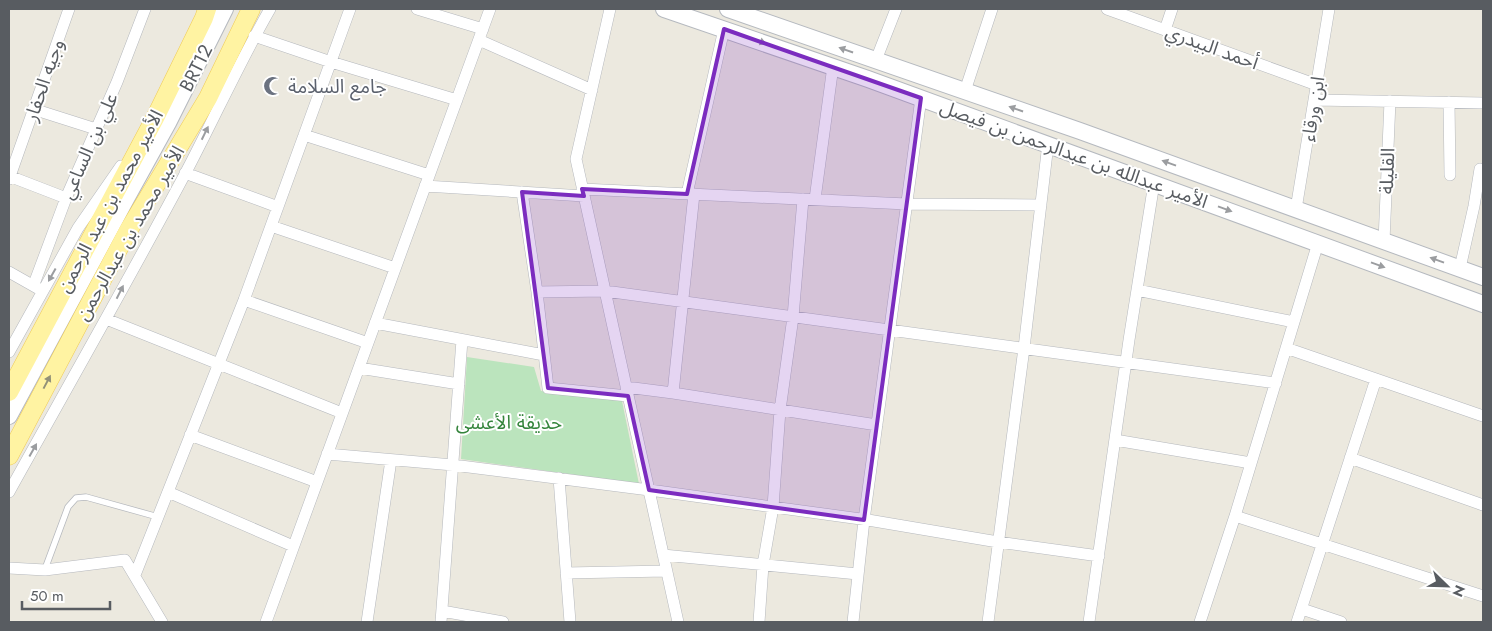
<svg xmlns="http://www.w3.org/2000/svg" width="1492" height="631" viewBox="0 0 1492 631" font-family="Jost,'Noto Sans Arabic',sans-serif">
<rect width="100%" height="100%" fill="#ece9df"/>
<path fill="#bbe4bd" d="M 467,357 L 534,367 L 541,391 L 621,396 L 639,484 L 461,459 Z"/>
<g fill="none" stroke-linecap="round" stroke-linejoin="round">
<g stroke="#b5b8bd" stroke-width="7">
<path id="service" d="M 45,569 L 68,507 L 76,498 L 86,497 L 158,517"/>
</g>
<g stroke="#b5b8bd" stroke-width="12">
<path id="minor" d="M 417,9 L 483,29
M 610,9 L 576,159 L 678,622
M 1107,9 L 1317,85
M 1165,30 L 1172,9
M 254,36 L 331,62 L 457,100
M 479,40 L 592,90
M 876,60 L 896,9
M 965,91 L 992,9
M 1315,100 L 1483,103
M 1449,102 L 1450,175
M 33,109 L 96,129
M 304,135 L 429,175
M 185,173 L 278,207
M 9,176 L 66,198
M 9,179 L 69,9
M 425,186 L 584,196
M 582,189 L 907,204 L 1041,205
M 522,192 L 537,292 L 548,388 L 628,396
M 687,194 L 724,29
M 815,199 L 833,66
M 1296,209 L 1329,9
M 271,226 L 395,268
M 1384,241 L 1390,101
M 1460,268 L 1474,206 L 1480,169
M 9,272 L 39,289
M 34,284 L 66,198 L 117,82 L 145,9
M 1137,290 L 1294,322
M 537,292 L 605,291 L 1276,383
M 244,300 L 368,343
M 106,319 L 342,413
M 375,323 L 544,355
M 1286,348 L 1483,416
M 9,352 L 78,228 L 121,166
M 359,368 L 459,384
M 626,387 L 673,393 L 877,425
M 673,393 L 694,194
M 190,435 L 317,482
M 1115,440 L 1251,463
M 327,454 L 453,465 L 657,491 L 868,520 L 998,542 L 1099,556
M 1350,458 L 1483,505
M 559,478 L 570,622
M 9,492 C 68,386 128,281 185,174 C 214,119 239,63 270,9
M 168,492 L 293,546
M 1235,516 L 1483,596
M 663,555 L 858,574
M 9,568 L 45,570 L 125,560 L 162,622
M 566,573 L 666,571
M 135,575 L 244,300 L 350,9
M 1302,609 L 1341,622
M 442,611 L 503,622
M 266,622 L 490,9
M 367,622 L 391,460
M 441,622 L 462,340
M 759,622 L 763,565 L 773,507 L 780,410 L 793,317 L 803,199
M 853,622 L 864,520 L 921,98
M 988,622 L 1024,348 L 1048,144
M 1089,622 L 1129,340 L 1154,183
M 1200,622 L 1235,516 L 1318,243
M 1297,622 L 1376,379"/>
</g>
<g stroke="#b5b9bf" stroke-width="18">
<path id="secondary" d="M 664,9 L 868,79 L 1483,304
M 728,9 L 1080,131 L 1483,277
M 9,416 L 126,199 L 168,123 L 225,9"/>
</g>
<g stroke="#f0cb54" stroke-width="19">
<path id="primary" d="M 9,392 L 155,118 L 204,18 L 207,9
M 9,456 L 128,231 L 208,98 L 251,9"/>
</g>
<use href="#service" stroke="#fff" stroke-width="5.5"/>
<use href="#minor" stroke="#fff" stroke-width="11"/>
<use href="#secondary" stroke="#fff" stroke-width="16"/>
<use href="#primary" stroke="#fff3a2" stroke-width="18"/>
</g>
<defs><path id="oneway-solid" d="M-6-.8H1V-3.2L6.5 0L1 3.2V.8H-6Z" transform="scale(1.25)"/></defs>
<g fill="#9b9da0">
<use href="#oneway-solid" transform="translate(759 41) rotate(19)"/>
<use href="#oneway-solid" transform="translate(846 50) rotate(-161)"/>
<use href="#oneway-solid" transform="translate(1016 109) rotate(-161)"/>
<use href="#oneway-solid" transform="translate(205 133) rotate(-64)"/>
<use href="#oneway-solid" transform="translate(1169 163) rotate(-160)"/>
<use href="#oneway-solid" transform="translate(1225 209) rotate(20)"/>
<use href="#oneway-solid" transform="translate(1437 260) rotate(-160)"/>
<use href="#oneway-solid" transform="translate(1378 265) rotate(20)"/>
<use href="#oneway-solid" transform="translate(52 275) rotate(119)"/>
<use href="#oneway-solid" transform="translate(120 292) rotate(-63)"/>
<use href="#oneway-solid" transform="translate(33 450) rotate(-61)"/>
</g>
<use fill="#929178" href="#oneway-solid" transform="translate(47 382) rotate(-62)"/>
<path fill="#7b2cbf" fill-opacity="0.2" stroke="#7b2cbf" stroke-width="4" stroke-linejoin="round" d="M 724,29 L 921,98 L 864,520 L 649,490 L 628,396 L 548,388 L 522,192 L 584,196 L 582,189 L 687,194 Z"/>
<defs>
<g id="mosque-bare" transform="scale(1.5)"><path d="M3.5-4.9A6 6 0 1 0 3.5 4.9A5 5 0 1 1 3.5-4.9Z" fill="#6b7280" stroke="#fff" stroke-width="2.5" paint-order="stroke"/></g>
</defs>
<g fill-rule="evenodd">
<use href="#mosque-bare" x="273" y="86"/>
</g>
<g text-anchor="middle" dominant-baseline="central" stroke-width="4" stroke-linejoin="round" paint-order="stroke">
<g font-size="19" fill="#585c61" stroke="#fff">
<text transform="translate(1212 47) rotate(20)">أحمد البيدري</text>
<text transform="translate(196 68) rotate(-63)">BRT12</text>
<text transform="translate(44 80) rotate(-71)">وجيه الحفار</text>
<text transform="translate(1313 109) rotate(-81)">ابن ورقاء</text>
<text transform="translate(89 146) rotate(-66)">علي بن الساعي</text>
<text transform="translate(1074 154) rotate(20)">الأمير عبدالله بن عبدالرحمن بن فيصل</text>
<text transform="translate(1387 171) rotate(-88)">القليلة</text>
<text transform="translate(110 201) rotate(-62)">الأمير محمد بن عبد الرحمن</text>
<text transform="translate(130 233) rotate(-60)">الأمير محمد بن عبدالرحمن</text>
</g>
<g font-size="19" fill="#5b616d" stroke="#fff" text-anchor="start">
<text x="288" y="86">جامع السلامة</text>
</g>
<g font-size="19" fill="#34843b" stroke="#fff">
<text x="509" y="422">حديقة الأعشى</text>
</g>
</g>
<rect width="1492" height="631" fill="none" stroke="#585c61" stroke-width="20"/>
<g transform="translate(1447 586) rotate(113)" stroke="#ffffff" stroke-width="4" paint-order="stroke">
<path d="M0-4L9 19L0 12L-9 19Z" fill="#585c61"/>
<text y="-8" font-size="14" font-weight="bold" text-anchor="middle" fill="#585c61">N</text>
</g>
<path d="M22 601v8h88v-8" fill="none" stroke="#585c61" stroke-width="2.5"/>
<text x="30" y="601" font-size="15" fill="#585c61" stroke="#ffffff" stroke-width="4" paint-order="stroke">50 m</text>
</svg>
